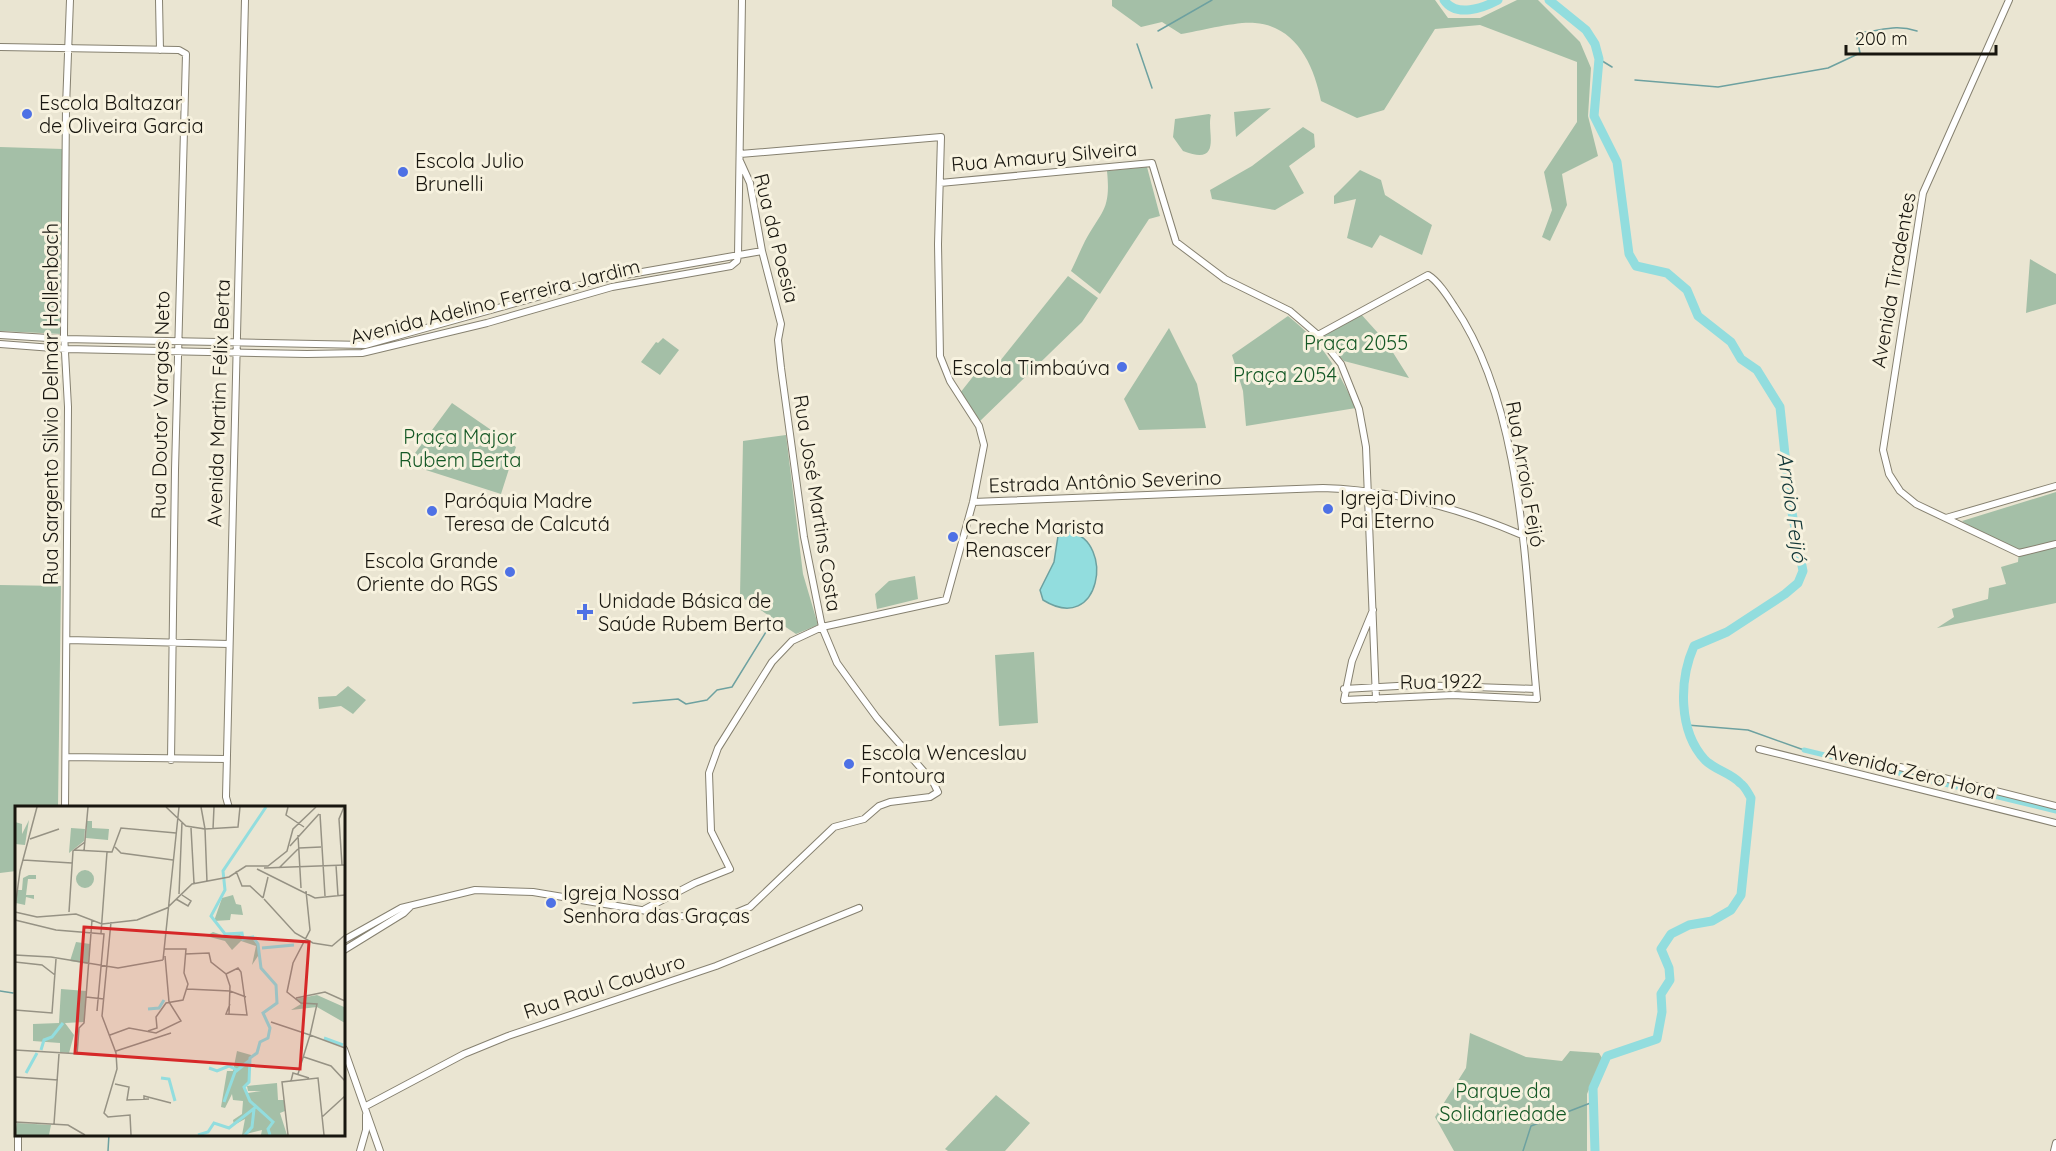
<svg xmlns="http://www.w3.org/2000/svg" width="2056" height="1151" viewBox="0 0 2056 1151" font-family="Quicksand,sans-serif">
<rect width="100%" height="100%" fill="#eae5d2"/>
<path fill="#a4bfa7" d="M 1112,0 L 1435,0 L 1448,18 L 1480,18 L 1517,0 L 1538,0 L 1580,42 L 1591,68 L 1588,116 L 1598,156 L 1562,174 L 1567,205 L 1550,241 L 1542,237 L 1552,210 L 1544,172 L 1577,122 L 1577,62 L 1480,25 L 1435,29 L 1384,110 L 1357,118 L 1321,101 C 1314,65 1296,26 1255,23 C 1237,21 1200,31 1181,34 L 1162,22 L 1141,27 L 1112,6 Z
M 1271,108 L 1236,137 L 1234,112 Z
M 1209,114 L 1211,115 C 1206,131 1224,167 1183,151 L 1173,137 L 1175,119 Z
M 1303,127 L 1314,134 L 1315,147 L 1289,166 L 1304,193 L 1275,210 L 1212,199 L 1210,190 L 1252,166 Z
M 0,147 L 63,149 L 61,334 L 0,331 Z
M 1147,167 L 1160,216 L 1149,219 L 1100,294 L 1071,271 C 1076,261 1080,251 1085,241 C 1102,210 1111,210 1107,171 Z
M 1360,170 L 1381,180 L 1385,195 L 1432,225 L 1422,255 L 1380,235 L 1372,248 L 1347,238 L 1356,199 L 1334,204 L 1334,196 Z
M 2030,259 L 2056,274 L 2056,304 L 2026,313 Z
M 1068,276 L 1098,298 L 1082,322 L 979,422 L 960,393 L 975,374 L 1000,361 Z
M 1360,313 L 1387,343 L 1409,378 L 1344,361 L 1322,335 Z
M 1288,316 C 1325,346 1335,365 1356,408 L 1246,426 L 1243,391 L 1232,355 Z
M 1169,328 L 1197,384 L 1206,428 L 1139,430 L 1124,399 Z
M 663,338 L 679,350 L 660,375 L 641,362 L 656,342 L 658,343 Z
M 452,403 L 516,447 L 501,494 L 407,464 Z
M 786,435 L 803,574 L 818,625 L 796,634 L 740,596 L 743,441 Z
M 2056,492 L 2056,603 L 1937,628 L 1954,617 L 1952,609 L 1988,599 L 1989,588 L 2006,584 L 2001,567 L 2018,562 L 2019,549 L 1983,535 L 1962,521 Z
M 915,576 L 918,599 L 877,609 L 875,594 L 889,581 Z
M 0,585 L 61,586 L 58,807 L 16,808 L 16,871 L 0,873 Z
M 1034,652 L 1038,723 L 999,726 L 995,655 Z
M 348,686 L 366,700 L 353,714 L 341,706 L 319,709 L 318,697 L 336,696 Z
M 1470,1033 L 1526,1057 L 1562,1061 L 1570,1051 L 1599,1053 L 1602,1058 L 1587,1094 L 1587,1151 L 1454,1151 L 1435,1117 L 1466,1068 Z
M 996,1095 L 1030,1123 L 1005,1151 L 948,1151 L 945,1149 Z"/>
<path fill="#92ddde" stroke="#6da1a0" stroke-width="1.5" d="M 1070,532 C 1115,541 1101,636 1043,600 L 1040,590 L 1054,562 L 1058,536 Z"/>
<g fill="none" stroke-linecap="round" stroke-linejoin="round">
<path stroke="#6da1a0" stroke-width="1.5" d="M 1158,31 L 1212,0
M 1137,44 L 1152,88
M 1599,59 L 1612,67
M 1635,80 L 1718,87 L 1828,68 L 1860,53 L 1856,33 C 1881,32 1892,23 1917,31
M 633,703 L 678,699 L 686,704 L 707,700 L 717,690 L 732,687 L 774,619
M 1687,725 L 1748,730 L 1804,750
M 0,991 L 13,993
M 108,1151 L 109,1134
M 1523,1151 L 1531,1126 L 1593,1102"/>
<path stroke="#92ddde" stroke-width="5" d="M 1804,750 L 2056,811"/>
<path stroke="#92ddde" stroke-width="9" d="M 1444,0 C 1456,18 1483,8 1498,0
M 1549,0 L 1586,30 L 1595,44 L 1599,59 L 1594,116 L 1617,162 L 1629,254 L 1636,266 L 1667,273 L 1687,290 L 1698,316 L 1731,342 L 1741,359 L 1757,370 L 1780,407 L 1790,502 L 1803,571 L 1798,583 L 1785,594 L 1727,632 L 1694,646 C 1679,680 1678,731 1705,760 C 1715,770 1731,773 1740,783 C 1745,786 1748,793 1751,798 L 1741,895 L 1731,910 L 1712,921 L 1689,925 L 1671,934 L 1661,949 L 1669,968 L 1670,980 L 1661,994 L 1662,1012 L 1657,1039 L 1607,1056 L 1593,1088 L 1595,1151"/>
<g stroke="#868170" stroke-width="8">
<path id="secondary" d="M 159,0 L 160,50
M 2009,0 L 1923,193 L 1883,450 L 1889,474 L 1900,491 L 1916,504 L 2019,553 L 2056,544
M 0,47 L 179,50 L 186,54 L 175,470 L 171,760
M 940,183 L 1152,163 L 1176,242 L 1225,279 L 1290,311 L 1318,335 L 1341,364 L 1359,409 L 1366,447 L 1376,699
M 0,335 L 64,339 L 365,345 L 602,279 L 762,251
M 1318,335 L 1428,275 C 1438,281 1447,295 1454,306 C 1525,409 1525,577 1537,699 L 1453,695 L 1344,700 L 1352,661 L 1373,610
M 0,344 L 66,349 L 307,354 L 362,353 L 487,323 L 612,287 L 731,266 L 737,261 L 738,255 L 742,0
M 973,502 L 1323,488 C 1391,490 1459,508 1522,535
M 1946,518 L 2056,486
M 68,640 L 229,644
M 1344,689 L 1415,685 L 1536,689
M 1759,749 L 2056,823
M 66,757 L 227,759
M 1900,767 L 2056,806
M 65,808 L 68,407 L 64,334 L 66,107 L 70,0
M 229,808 L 226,797 L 245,0
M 645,909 L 695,883 L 730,869 L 711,831 L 709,773 L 718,748 L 772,662 L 792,641 L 822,627 L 946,600 L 973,502 L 984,445 L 979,426 L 950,381 L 940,356 L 938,244 L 941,137 L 740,154
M 344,940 L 401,908 L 475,890 L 533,892 L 677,916 L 726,917 L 750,907 L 834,827 L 864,819 L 879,806 L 890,802 L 930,797 L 938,792 L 933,782 L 877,718 L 855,688 L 837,663 L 822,627 L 804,537 L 781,368 L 778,340 L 781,324 L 762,251 L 750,183 L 740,161
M 344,950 L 404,913 L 411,906
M 344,1049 L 380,1151
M 366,1106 L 464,1054 L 508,1036 L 716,966 L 859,908
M 18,1151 L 18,1134
M 360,1151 L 366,1130 L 366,1115
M 2054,1151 L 2056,1143"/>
</g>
<use href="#secondary" stroke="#fff" stroke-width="6"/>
</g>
<g fill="#4e71e5" stroke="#f7f2df" stroke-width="2">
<circle cx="27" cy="114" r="6"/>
<circle cx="403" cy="172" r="6"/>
<circle cx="1122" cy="367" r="6"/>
<circle cx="1328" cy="509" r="6"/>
<circle cx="432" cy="511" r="6"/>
<circle cx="953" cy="537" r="6"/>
<circle cx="510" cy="572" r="6"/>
<path d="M582 603h6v6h6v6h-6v6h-6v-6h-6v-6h6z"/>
<circle cx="849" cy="764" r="6"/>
<circle cx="551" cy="903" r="6"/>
</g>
<g text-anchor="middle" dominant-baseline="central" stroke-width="6" stroke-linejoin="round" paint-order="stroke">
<g font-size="20" fill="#18160f" stroke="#f7f2df" text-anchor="start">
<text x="39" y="102">Escola Baltazar<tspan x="39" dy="23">de Oliveira Garcia</tspan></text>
<text x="415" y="160">Escola Julio<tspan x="415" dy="23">Brunelli</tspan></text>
<text x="1110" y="367" text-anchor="end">Escola Timbaúva</text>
<text x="1340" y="497">Igreja Divino<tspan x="1340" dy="23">Pai Eterno</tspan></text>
<text x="444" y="500">Paróquia Madre<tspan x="444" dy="23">Teresa de Calcutá</tspan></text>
<text x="965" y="526">Creche Marista<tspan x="965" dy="23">Renascer</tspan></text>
<text x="498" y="560" text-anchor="end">Escola Grande<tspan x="498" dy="23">Oriente do RGS</tspan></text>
<text x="598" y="600">Unidade Básica de<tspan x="598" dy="23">Saúde Rubem Berta</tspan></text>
<text x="861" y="752">Escola Wenceslau<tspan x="861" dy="23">Fontoura</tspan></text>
<text x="563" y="892">Igreja Nossa<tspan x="563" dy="23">Senhora das Graças</tspan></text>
</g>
<g font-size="20" fill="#18160f" stroke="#f7f2df">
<text transform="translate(1044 156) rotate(-5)">Rua Amaury Silveira</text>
<text transform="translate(777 238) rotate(76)">Rua da Poesia</text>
<text transform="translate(1893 280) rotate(-80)">Avenida Tiradentes</text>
<text transform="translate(495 301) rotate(-14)">Avenida Adelino Ferreira Jardim</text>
<text transform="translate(218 403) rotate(-88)">Avenida Martim Félix Berta</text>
<text transform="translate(50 404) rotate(-90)">Rua Sargento Silvio Delmar Hollenbach</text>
<text transform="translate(160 405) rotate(-89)">Rua Doutor Vargas Neto</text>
<text transform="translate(1526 474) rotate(80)">Rua Arroio Feijó</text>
<text transform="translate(1105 481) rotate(-2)">Estrada Antônio Severino</text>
<text transform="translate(818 503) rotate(81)">Rua José Martins Costa</text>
<text transform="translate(1441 681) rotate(-1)">Rua 1922</text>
<text transform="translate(1911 771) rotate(14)">Avenida Zero Hora</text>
<text transform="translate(604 986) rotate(-18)">Rua Raul Cauduro</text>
</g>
<g font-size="20" fill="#145825" stroke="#f7f2df">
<text x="1356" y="342">Praça 2055</text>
<text x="1285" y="374">Praça 2054</text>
<text x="460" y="436">Praça Major<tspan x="460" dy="23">Rubem Berta</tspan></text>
<text x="1503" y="1090">Parque da<tspan x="1503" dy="23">Solidariedade</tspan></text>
</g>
<g font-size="21" font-style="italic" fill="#113637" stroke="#f7f2df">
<text transform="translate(1793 507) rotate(82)">Arroio Feijó</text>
</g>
</g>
<g transform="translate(15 806)">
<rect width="330" height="330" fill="#eae5d2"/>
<path d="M 14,14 L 10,39 L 0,38 L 0,16 L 7,18 L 7,28 ZM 72,15 L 77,15 L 77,22 L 94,23 L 93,34 L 71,32 ZM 56,22 L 70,23 L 69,35 L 54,47 ZM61 73a9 9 0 1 1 18 0a9 9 0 1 1-18 0ZM 14,69 L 21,69 L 21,73 L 13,73 L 11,89 L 19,89 L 19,93 L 11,91 L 10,99 L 1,97 L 2,84 L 7,84 L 8,72 ZM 218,89 L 221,98 L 226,99 L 228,109 L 216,108 L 215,114 L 199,115 L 207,92 ZM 198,126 L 213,131 L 225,128 L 228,134 L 237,132 L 243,140 L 243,150 L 237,159 L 241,140 L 226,135 L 217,144 L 210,135 L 191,130 ZM 61,136 L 75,138 L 73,158 L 55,155 ZM 46,183 L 71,185 L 69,216 L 50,217 L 59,229 L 54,247 L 45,246 L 45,237 L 18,235 L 18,218 L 44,217 ZM 302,189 L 329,201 L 330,217 L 302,201 L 276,204 L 286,198 L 280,193 ZM 222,245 L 236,249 L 233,277 L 228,282 L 233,287 L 246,285 L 233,285 L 232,280 L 262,277 L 263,294 L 269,294 L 270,305 L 265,307 L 272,329 L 246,329 L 247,324 L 227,329 L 230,313 L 219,319 L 218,314 L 227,308 L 228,295 L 218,294 L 217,288 L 210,302 L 206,301 L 212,265 L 218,265 ZM 2,317 L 36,319 L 34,329 L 0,329 Z" fill="#a4bfa7"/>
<path fill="none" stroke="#92ddde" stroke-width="3" d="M 251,1 L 208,65 L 210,84 L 196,110 L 210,128 L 227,127 L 228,133 L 238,131 L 243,138 L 246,162 L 261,179 L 262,197 L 248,207 L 255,222 L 253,232 L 245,236 L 242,247 L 235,252 L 234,276 L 229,281 L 235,295 L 258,316 L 253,323 L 255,329M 247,142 L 279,139M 133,203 L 144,202 L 149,194M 309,232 L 328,239M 26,244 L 29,234 L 37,231 L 48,217M 194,262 L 202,265 L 214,260 L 222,264M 11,267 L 22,247M 146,272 L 154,273 L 160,295M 209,296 L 220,266 L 235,254M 183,329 L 193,326 L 199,317 L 214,322 L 242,300M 230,329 L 237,321 L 239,303"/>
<path fill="none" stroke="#969284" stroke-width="1.5" d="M 151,1 L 171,20 L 190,23 L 192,76M 186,1 L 190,23 L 223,21 L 225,1M 273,1 L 271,9 L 289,21M 305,8 L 310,90M 176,22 L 179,77M 198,23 L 199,1M 283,29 L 286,82M 15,33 L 44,23M 275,40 L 304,8M 100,41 L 106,47 L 158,54M 284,42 L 306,41M 59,44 L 97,46 L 106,22 L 161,27M 69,45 L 73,1M 8,54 L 57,57M 321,59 L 323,90M 327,59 L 324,13 L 329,1M 249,62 L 330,59M 264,62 L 283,43M 242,63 L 300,92 L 330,89M 221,65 L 227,80 L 235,80 L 248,92M 291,85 L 295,124 L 278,157 L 272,186 L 286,197 L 302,198 L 295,229 L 330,242M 164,88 L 167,16M 248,92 L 253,71M 161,93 L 173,100 L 176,95 L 167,89M 249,93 L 280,127 L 298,137 L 317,140 L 330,129M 0,102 L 5,65 L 22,1M 0,106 L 22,111 L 61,108 L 87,118 L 122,114 L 152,102 L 177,78 L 214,71 L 231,60 L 253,60 L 272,45 L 278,23 L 301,1M 54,106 L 58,45 L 70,36M 0,114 L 41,124 L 89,128 L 82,205M 96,116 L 87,210 L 101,247 L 102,263 L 89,307 L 93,311 L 115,309 L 116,329M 86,127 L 92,46M 170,148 L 194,147 L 196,156 L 211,168 L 215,180 L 214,208M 0,149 L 36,151 L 103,162 L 148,154M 148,154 L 164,1M 0,156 L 27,159 L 40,169M 211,168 L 223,162 L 226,166 L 232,209 L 211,208 L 215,198M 172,183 L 215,185 L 231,191M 71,191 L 89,193M 281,192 L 310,186 L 330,195M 0,204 L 37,207 L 41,153M 256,216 L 295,229 L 283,268M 133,225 L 142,222 L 141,211 L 151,197 L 168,194 L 173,178 L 169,167 L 171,143 L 149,143M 95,229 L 114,222 L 141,227 L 166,215 L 154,196 L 150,150M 0,244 L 100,250M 101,245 L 156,227M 62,249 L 64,222 L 69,217 L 77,114M 289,251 L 316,260 L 330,275M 0,271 L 43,274M 276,275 L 278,267 L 294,272M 100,278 L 114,281 L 112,294 L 134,293M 129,294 L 129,290 L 156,297M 307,311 L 330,290M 0,316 L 53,319 L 70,329M 39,318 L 44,248M 273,329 L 267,276 L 303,272 L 309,329"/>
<path fill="#d62828" fill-opacity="0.15" stroke="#d62828" stroke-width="3" d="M 69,121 L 294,136 L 285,263 L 60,247 Z"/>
<rect width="330" height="330" fill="none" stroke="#18160f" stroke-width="3"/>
</g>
<path d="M1846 45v9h150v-9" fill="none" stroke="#18160f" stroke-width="3"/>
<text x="1855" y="45" font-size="18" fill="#18160f" stroke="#f7f2df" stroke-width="4.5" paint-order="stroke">200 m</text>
</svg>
